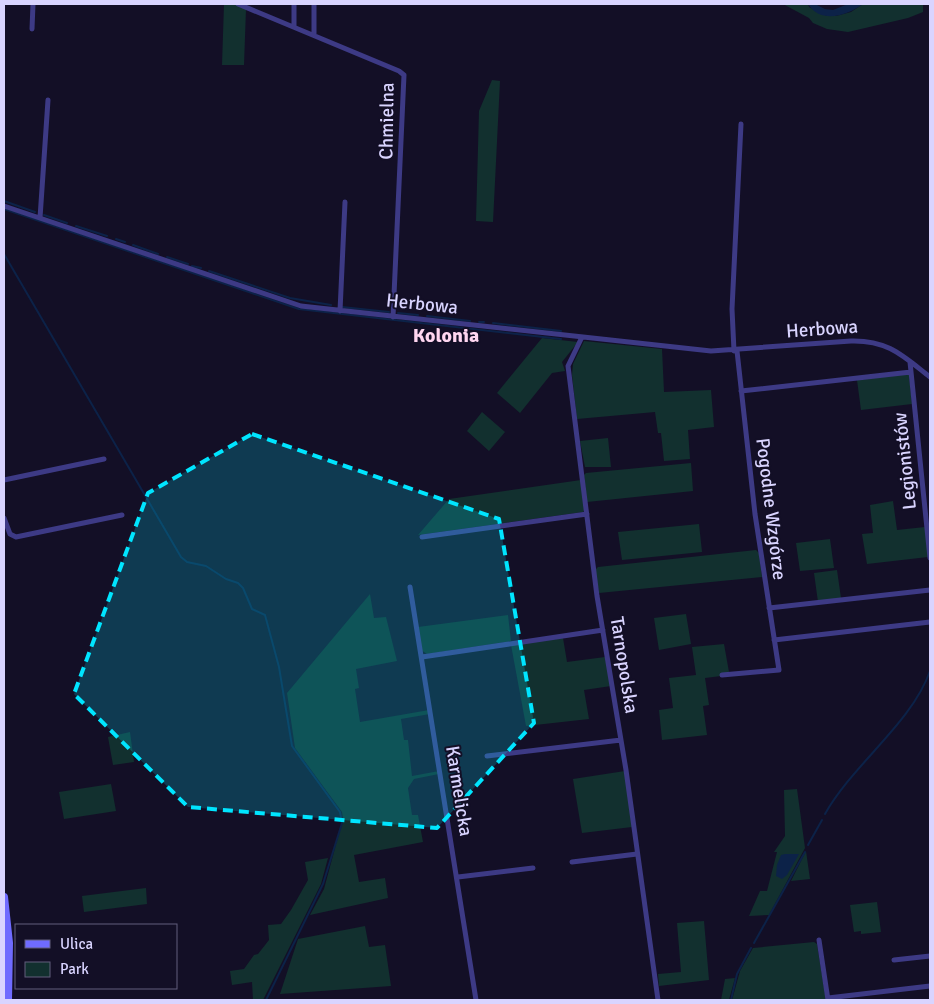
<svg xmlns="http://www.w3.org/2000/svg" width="934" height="1004" viewBox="0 0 934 1004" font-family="Signika,sans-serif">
<rect width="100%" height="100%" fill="#130f26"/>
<path fill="#12302f" d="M 224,4 L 233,4 L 246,9 L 244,65 L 222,65 Z
M 783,4 L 808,4 L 809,7 L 827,16 L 836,16 L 851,12 L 863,4 L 923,4 L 923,12 L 908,18 L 848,32 L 827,29 L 813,23 L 809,18 Z
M 492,80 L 500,81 L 493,222 L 476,221 L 479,111 Z
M 542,338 L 578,342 L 562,362 L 565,371 L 552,373 L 520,413 L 497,393 Z
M 584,341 L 662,349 L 664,392 L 711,390 L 714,427 L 688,430 L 690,459 L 664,461 L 661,433 L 658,433 L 655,412 L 577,419 L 572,375 L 573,364 Z
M 909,374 L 912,404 L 861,410 L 857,380 Z
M 482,412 L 505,432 L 489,451 L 467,431 Z
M 608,438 L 611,467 L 585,467 L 580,441 Z
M 691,463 L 693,491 L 587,502 L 584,475 L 586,473 Z
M 581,480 L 585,509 L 583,512 L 418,535 L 449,499 Z
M 893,501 L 897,530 L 925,527 L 928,557 L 867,564 L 862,534 L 873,533 L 870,505 Z
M 699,524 L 702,552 L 622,560 L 618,532 Z
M 830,539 L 834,568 L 800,571 L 796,543 Z
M 756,550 L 759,553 L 762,577 L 599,593 L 595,570 L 598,567 Z
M 837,570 L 841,598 L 818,602 L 814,573 Z
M 370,594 L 374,618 L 386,617 L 397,661 L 356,669 L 359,688 L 355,689 L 360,722 L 429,710 L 430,714 L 401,719 L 404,740 L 408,740 L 412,776 L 439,771 L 439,774 L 414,779 L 408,788 L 412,815 L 418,815 L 423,842 L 354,855 L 359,882 L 385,878 L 388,898 L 310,915 L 324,889 L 343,818 L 342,812 L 295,748 L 287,693 Z
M 686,614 L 691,644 L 659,650 L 654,618 Z
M 508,615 L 511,641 L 427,654 L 421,650 L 418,627 Z
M 563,638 L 567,662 L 605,657 L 611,686 L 584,690 L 589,719 L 526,726 L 511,645 Z
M 724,644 L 729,672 L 721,676 L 705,678 L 709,705 L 703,706 L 707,735 L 662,740 L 659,710 L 673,708 L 669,678 L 696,675 L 692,647 Z
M 130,732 L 134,762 L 113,765 L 108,737 Z
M 625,771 L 632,827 L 582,833 L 573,779 Z
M 111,784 L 116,811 L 64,819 L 59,792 Z
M 797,789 L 805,848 L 769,915 L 749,916 L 760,891 L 767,891 L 777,852 L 774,852 L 785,836 L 784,790 Z
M 806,851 L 810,879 L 791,881 Z
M 328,858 L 321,884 L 263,1000 L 253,1000 L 252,982 L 232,985 L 230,971 L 244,969 L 254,955 L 258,954 L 269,940 L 268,925 L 281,924 L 291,910 L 308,880 L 305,862 Z
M 146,888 L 147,904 L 84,912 L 82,896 Z
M 877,902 L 881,932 L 861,934 L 861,931 L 854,932 L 850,905 Z
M 704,921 L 709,980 L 659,986 L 658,974 L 681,972 L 677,923 Z
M 365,926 L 369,947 L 385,945 L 391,986 L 280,994 L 298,939 Z
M 814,942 L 817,944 L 826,1000 L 732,1000 L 740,971 L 753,948 Z
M 735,978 L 729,1000 L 721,1000 L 725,979 Z"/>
<path fill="#0c2248" d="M 808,4 L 815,4 L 825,9 L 833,10 L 848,4 L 863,4 C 848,15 821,25 808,4 Z
M 785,854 L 799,854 L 787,875 L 782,879 L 776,876 L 777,865 L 781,855 Z"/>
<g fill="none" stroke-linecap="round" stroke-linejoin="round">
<path stroke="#0c2248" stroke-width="2" d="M 4,201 L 35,212
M 4,209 L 299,309 L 561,339
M 44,215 L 67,223
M 76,226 L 107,236
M 116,239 L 125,242
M 133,245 L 158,254
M 4,254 L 181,557 L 187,562 L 206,566 L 226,579 L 238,583 L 243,588 L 252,609 L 265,615 L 279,667 L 292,746 L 340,812 L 342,823 L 323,884 L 266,1000
M 167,257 L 188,264
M 192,266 L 201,268
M 209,271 L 290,298 L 331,305
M 342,307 L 389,312
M 398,313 L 418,315
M 427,316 L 470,321
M 479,322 L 484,322
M 493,323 L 561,331
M 825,814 C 854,763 911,724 930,671
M 808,845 L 822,820
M 754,943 L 805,852
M 731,1000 L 737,974 L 751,948"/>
<path stroke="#3d3a85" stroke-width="5" d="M 238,4 L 399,71 L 404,75 L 393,317
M 294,27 L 294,4
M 32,29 L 33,4
M 314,35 L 314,4
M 4,206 L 301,306 L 711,351 L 851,341 C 888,340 903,356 930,377
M 40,218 L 48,100
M 340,311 L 345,202
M 582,337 L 568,366 L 597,596 L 626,770 L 658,1000
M 734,351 L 732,309 L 741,124
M 910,362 L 930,558
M 741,391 L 911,372
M 4,480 L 104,459
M 4,518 L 10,534 L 16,537 L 122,515
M 422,537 L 587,514
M 410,587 L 476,1000
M 769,608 L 930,590
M 774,640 L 930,622
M 422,657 L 603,630
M 722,675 L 779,670 L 755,514 L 737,351
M 487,756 L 621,740
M 572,862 L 637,854
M 458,877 L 533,868
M 819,940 L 828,1000
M 894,960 L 930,956
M 828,998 L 930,986"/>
<path stroke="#6f6bff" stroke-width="8" d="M 4,897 L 9,943 L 8,1000"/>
</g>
<path fill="#00e5ff" fill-opacity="0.2" stroke="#00e5ff" stroke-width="4" stroke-dasharray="10 6" stroke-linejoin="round" d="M 252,434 L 499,519 L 534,723 L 437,828 L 188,807 L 74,694 L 148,493 Z"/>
<g text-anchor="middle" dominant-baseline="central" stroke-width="4" stroke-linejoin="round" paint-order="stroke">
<g font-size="19" fill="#d9d4ff" stroke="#130f26">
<text transform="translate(387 121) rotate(-89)">Chmielna</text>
<text transform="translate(422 304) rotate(6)">Herbowa</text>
<text transform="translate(822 329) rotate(-4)">Herbowa</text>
<text transform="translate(905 461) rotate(-96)">Legionistów</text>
<text transform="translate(771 509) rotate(83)">Pogodne Wzgórze</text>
<text transform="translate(624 665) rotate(81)">Tarnopolska</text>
<text transform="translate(459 791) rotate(81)">Karmelicka</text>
</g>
<g font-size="20" font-weight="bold" fill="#ffd6f0" stroke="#130f26">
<text x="446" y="335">Kolonia</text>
</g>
</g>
<rect width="934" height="1004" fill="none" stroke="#d9d4ff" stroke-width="10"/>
<rect x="15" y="924" width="162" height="65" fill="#130f26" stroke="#625e7d"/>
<rect x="25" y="940" width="25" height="8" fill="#6f6bff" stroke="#625e7d"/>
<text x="60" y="949" font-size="15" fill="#d9d4ff">Ulica</text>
<rect x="25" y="962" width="25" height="15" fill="#12302f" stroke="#625e7d"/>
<text x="60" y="974" font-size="15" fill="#d9d4ff">Park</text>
</svg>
